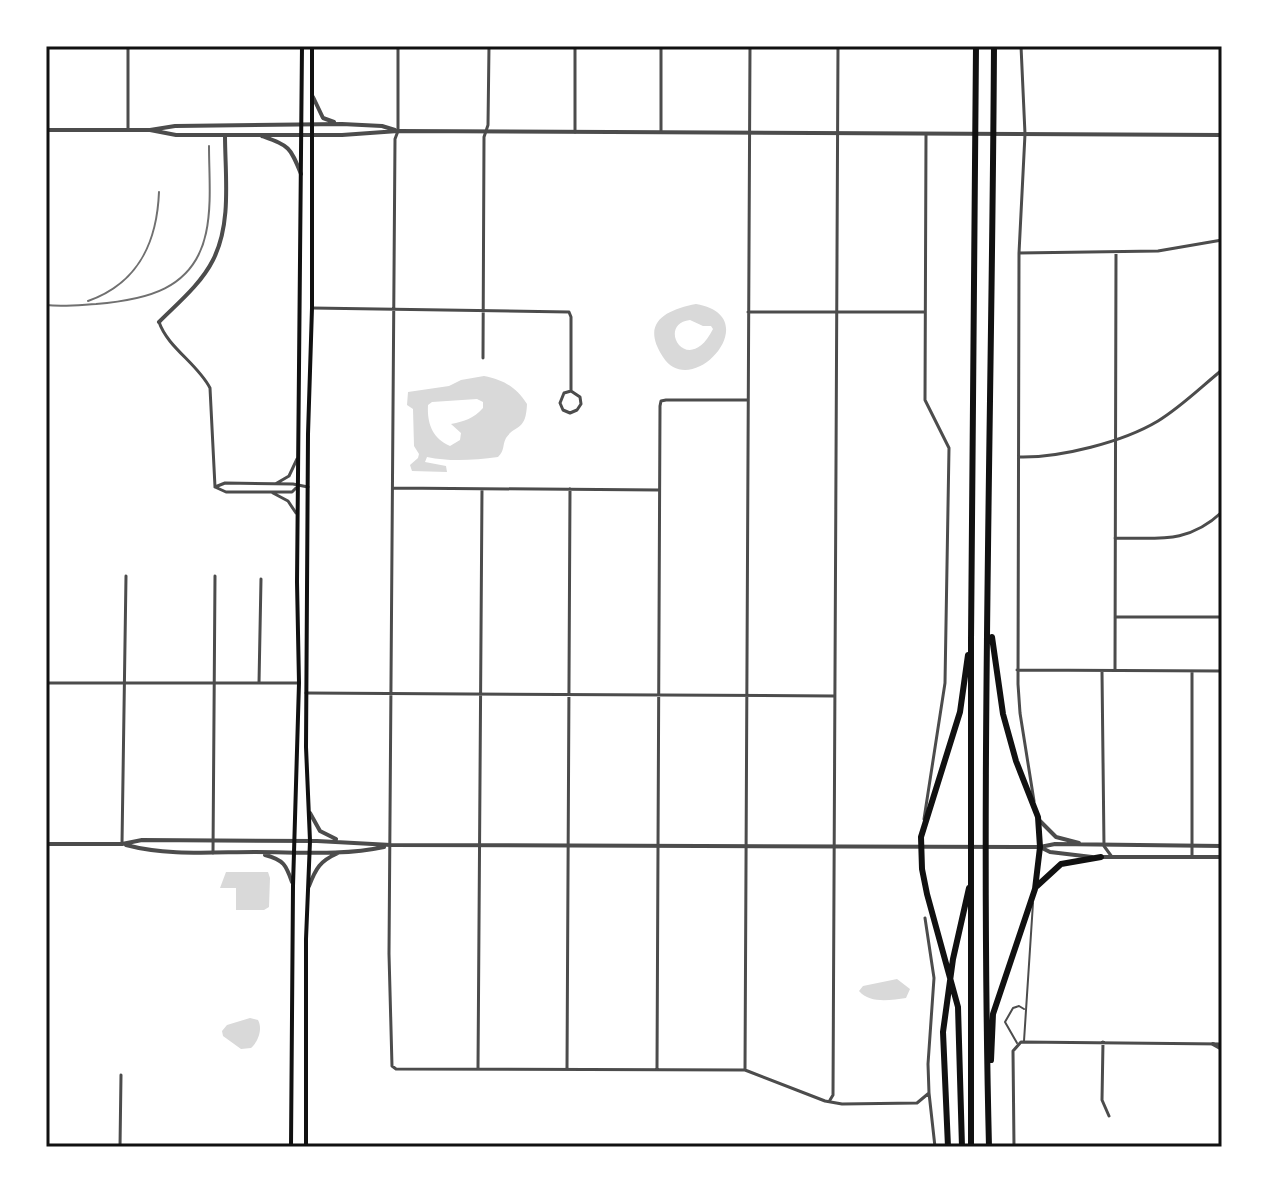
<svg xmlns="http://www.w3.org/2000/svg" width="1268" height="1193" viewBox="0 0 1268 1193" font-family="Roboto,sans-serif">
<rect width="100%" height="100%" fill="#fff"/>
<path fill="#d9d9d9" fill-rule="evenodd" d="M 696,304 C 768,316 692,402 663,357 C 640,322 666,310 696,304 ZM 690,320 L 703,326 L 711,326 L 713,329 C 688,379 655,324 690,320 Z
M 484,376 C 504,380 516,387 527,404 C 526,432 515,424 506,438 C 502,446 505,450 498,457 C 474,460 451,462 427,457 L 425,462 L 446,466 L 447,472 L 412,471 L 410,465 L 418,458 L 419,454 L 414,446 L 413,409 L 407,405 L 408,392 L 449,386 L 461,380 ZM 477,399 L 483,402 L 483,408 C 473,419 465,421 451,424 L 461,433 L 460,440 L 450,446 C 432,438 427,423 428,405 L 432,402 Z
M 226,872 L 268,872 L 270,878 L 269,907 L 264,910 L 236,910 L 236,888 L 220,888 Z
M 897,979 L 910,989 L 906,998 C 891,1000 870,1004 859,991 L 863,986 Z
M 250,1018 L 258,1020 C 263,1029 258,1042 251,1048 L 241,1049 L 223,1036 L 222,1031 L 227,1025 Z"/>
<g fill="none" stroke-linecap="round" stroke-linejoin="round">
<path stroke="#4c4c4c" stroke-width="2" d="M 1024,1041 L 1033,903
M 1017,1043 L 1005,1022 L 1013,1008 L 1019,1006 L 1024,1009"/>
<path stroke="#4c4c4c" stroke-width="3" d="M 128,46 L 128,130
M 398,46 L 398,131 L 395,139 L 389,954 L 392,1066 L 396,1069 L 745,1070 L 825,1101 L 842,1104 L 917,1103 L 929,1093
M 575,46 L 575,132
M 1021,46 L 1025,134 L 1019,253 L 1018,684 L 1020,713 L 1034,801
M 661,132 L 661,46
M 1019,253 L 1158,251 L 1222,240
M 312,308 L 569,312 L 571,317 L 571,391 L 564,393 L 560,403 L 563,410 L 570,413 L 577,410 L 581,404 L 580,397 L 571,391
M 748,312 L 924,312
M 159,322 C 168,348 197,363 210,388 L 215,487
M 483,358 L 484,137 L 488,125 L 489,46
M 1019,457 C 1060,458 1123,442 1158,421 C 1181,407 1201,387 1222,370
M 277,483 L 289,476 L 297,459
M 215,487 L 225,483 L 293,484 L 308,487
M 215,487 L 226,492 L 292,492 L 296,488
M 393,488 L 659,490
M 273,493 L 288,501 L 296,513
M 1115,538 C 1159,538 1188,544 1222,512
M 1115,617 L 1222,617
M 1017,670 L 1222,671
M 1115,670 L 1116,252
M 1102,672 L 1104,846 L 1112,857
M 46,683 L 298,683
M 259,683 L 261,579
M 306,693 L 834,696
M 924,819 L 945,683 L 949,448 L 925,400 L 926,134
M 122,844 L 126,576
M 213,853 L 215,576
M 1192,857 L 1192,671
M 925,918 L 934,978 L 928,1064 L 929,1093 L 935,1147
M 1103,1042 L 1102,1100 L 1109,1116
M 478,1069 L 482,489
M 567,1069 L 570,489
M 657,1069 L 660,406 L 661,401 L 666,400 L 748,400
M 745,1070 L 750,46
M 830,1100 L 833,1095 L 838,46
M 120,1147 L 121,1075
M 1014,1147 L 1013,1051 L 1021,1042 L 1222,1044"/>
<path stroke="#4c4c4c" stroke-width="4" d="M 313,97 L 323,118 L 334,122
M 46,130 L 150,130 L 175,126 L 342,124 L 382,126 L 395,130
M 150,130 L 176,135 L 342,135 L 398,131 L 1222,135
M 262,136 C 289,146 290,146 301,174
M 159,322 C 178,303 201,284 213,260 C 232,223 225,175 225,135
M 310,813 L 320,831 L 336,839
M 1040,821 L 1056,837 L 1079,843
M 46,844 L 122,844 L 142,840 L 317,841 L 391,845 L 1040,847 L 1055,844 L 1222,846
M 126,845 C 167,856 213,852 255,852 C 298,852 342,856 384,847
M 1042,848 L 1050,852 L 1092,857
M 265,855 C 284,860 286,865 292,882
M 1101,857 L 1222,857
M 309,886 C 316,868 320,861 338,853
M 1213,1044 L 1222,1049"/>
<path stroke="#111" stroke-width="4" d="M 291,1147 L 293,886 L 299,683 L 297,582 L 302,46
M 306,1147 L 306,939 L 310,841 L 306,747 L 308,434 L 312,308 L 312,46"/>
<path stroke="#111" stroke-width="6" d="M 1037,886 L 1061,864 L 1101,857
M 991,1060 L 993,1014 L 1035,889 L 1040,847 L 1038,817 L 1016,761 L 1003,714 L 992,637
M 948,1147 L 943,1032 L 953,959 L 969,888
M 962,1147 L 958,1007 L 927,894 L 922,869 L 921,837 L 960,712 L 968,655
M 971,1147 L 971,640 L 976,46
M 989,1147 C 980,780 992,413 994,46"/>
<path stroke="#707070" stroke-width="2" d="M 88,301 C 139,283 157,242 159,192
M 46,305 C 63,307 79,305 96,304 C 145,300 194,290 206,233 C 212,205 209,174 209,146"/>
</g>
<rect width="1268" height="1193" fill="none" stroke="#ffffff" stroke-width="96"/>
<rect x="48" y="48" width="1172" height="1097" fill="none" stroke="#111" stroke-width="3"/>
</svg>
